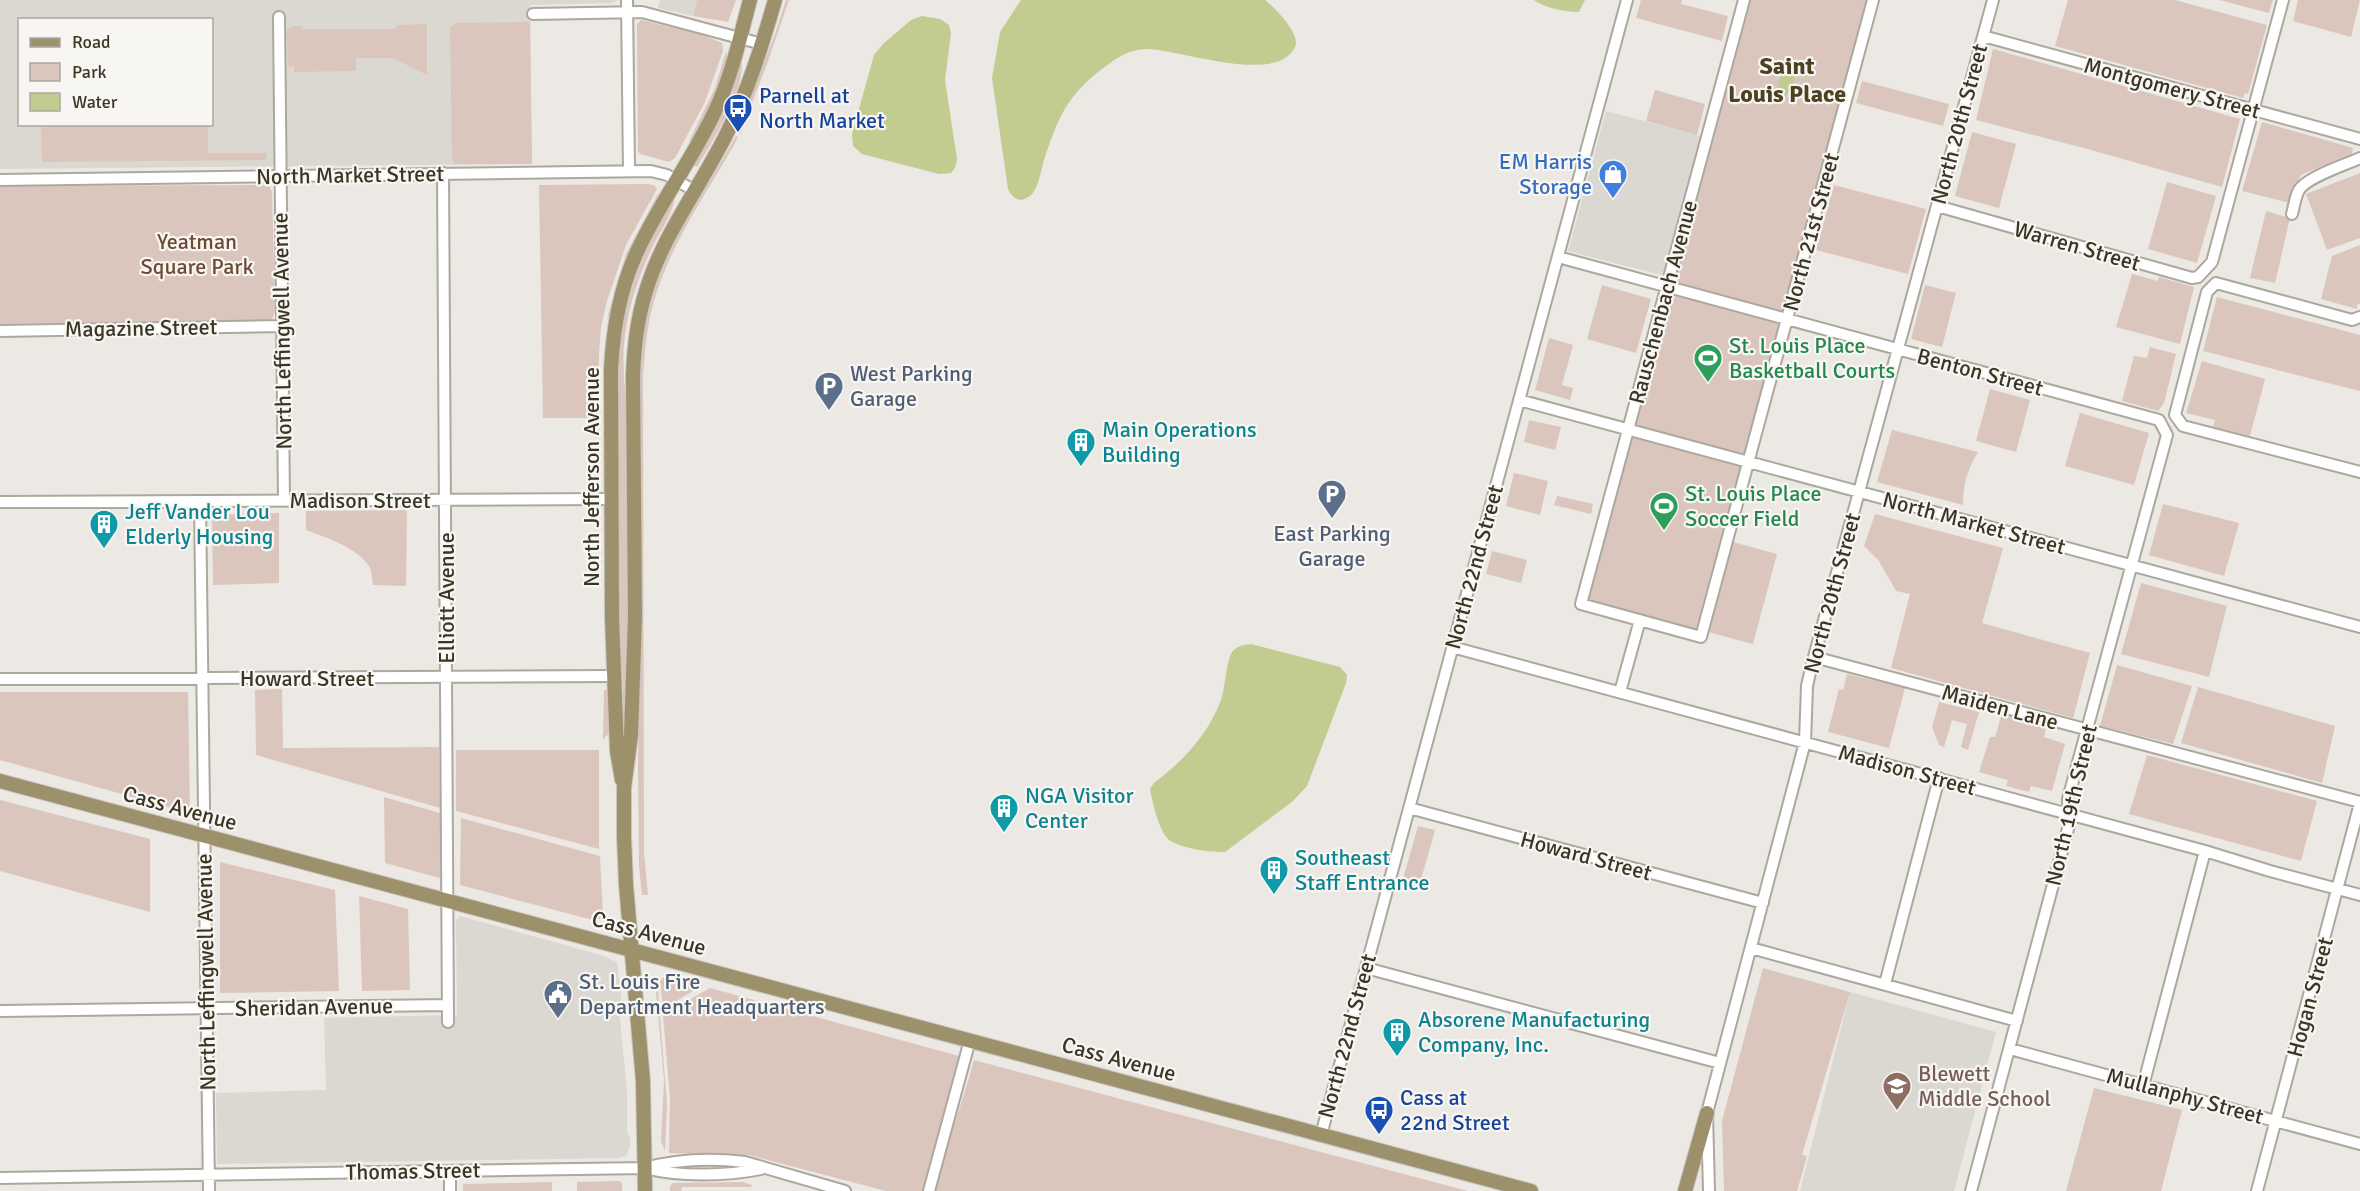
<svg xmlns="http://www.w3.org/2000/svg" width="2360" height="1191" viewBox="0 0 2360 1191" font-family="Signika,sans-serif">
<rect width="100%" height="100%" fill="#ece8e3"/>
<path fill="#dbd7d1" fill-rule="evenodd" d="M 0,0 L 618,0 L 612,3 L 530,5 L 532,164 L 0,169 ZM 20,20 L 212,20 L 212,124 L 20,124 Z
M 660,0 L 697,0 L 693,16 L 658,8 Z
M 1606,111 L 1701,136 L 1665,270 L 1661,275 L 1568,251 Z
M 460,916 L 601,955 L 617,962 L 622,1004 L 619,1010 L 627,1090 L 627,1132 L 630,1137 L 630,1147 L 627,1155 L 620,1158 L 217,1164 L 216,1093 L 326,1090 L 324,1018 L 457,1015 L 456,921 Z
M 1850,992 L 1996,1032 L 1954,1191 L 1800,1191 Z"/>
<path fill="#dbc6be" d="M 697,0 L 736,0 L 728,22 L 693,16 Z
M 786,0 L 789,0 L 767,64 L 740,134 L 737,133 L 775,34 Z
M 1641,0 L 1682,0 L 1681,4 L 1728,16 L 1722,41 L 1636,18 Z
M 1751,0 L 1867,0 L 1697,628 L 1695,629 L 1590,601 L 1589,599 Z
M 2068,0 L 2175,0 L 2267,25 L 2248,94 L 2245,93 L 2243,98 L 2055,46 Z
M 2219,0 L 2273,0 L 2269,13 Z
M 2298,0 L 2360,0 L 2351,37 L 2293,21 Z
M 641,20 L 700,34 L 722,43 L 723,51 L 705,102 L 675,158 L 669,162 L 640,154 L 638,151 L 637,24 Z
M 530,22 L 532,164 L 454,164 L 452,158 L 450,28 L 456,23 Z
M 427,24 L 427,75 L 393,58 L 356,58 L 356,71 L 294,72 L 294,66 L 288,67 L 287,30 L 293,26 L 302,26 L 303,29 L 394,29 L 398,25 Z
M 1993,49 L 2240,119 L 2222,187 L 2091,150 L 1976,120 Z
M 726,52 C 732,66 699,127 691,143 L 689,141 L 715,88 Z
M 741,59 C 748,85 711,144 697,167 L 692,165 Z
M 1862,81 L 1949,104 L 1943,126 L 1856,103 Z
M 1655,90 L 1705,104 L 1697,135 L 1646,121 Z
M 2262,122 L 2353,148 L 2352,154 L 2301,175 L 2290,203 L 2242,191 Z
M 41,125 L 208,125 L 208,153 L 267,153 L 266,160 L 42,162 Z
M 1972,132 L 2016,144 L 1999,208 L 1955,196 Z
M 736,136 L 738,137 L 734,145 C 706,194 671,243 655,298 C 647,323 645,349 643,376 L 644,852 L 648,895 L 642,895 L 639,866 L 638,772 L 641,375 C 642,347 645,320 654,292 C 670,238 709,186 736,136 Z
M 2360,173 L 2360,238 L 2327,250 L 2306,194 Z
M 2167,182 L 2216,196 L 2197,263 L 2148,249 Z
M 646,184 L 654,185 L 657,189 L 626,245 L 607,301 L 601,327 L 599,354 L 598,418 L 543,418 L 539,185 Z
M 268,185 L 272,191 L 275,311 L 272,319 L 268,321 L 0,324 L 0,186 Z
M 1834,185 L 1926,209 L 1908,274 L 1816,250 Z
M 660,190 L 611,316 L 607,318 L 626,254 Z
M 673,198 L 675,199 C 671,217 660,231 652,248 C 639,275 629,305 625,335 C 620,373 629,410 629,448 C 629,544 628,640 626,736 L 623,736 L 623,690 L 618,610 L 617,369 C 622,298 640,259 673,198 Z
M 2266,211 L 2290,218 L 2275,283 L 2250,278 Z
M 2360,245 L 2360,303 L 2357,305 L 2357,309 L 2321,299 L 2332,256 Z
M 2132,274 L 2158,281 L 2159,277 L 2194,287 L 2180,344 L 2116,327 Z
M 1602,285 L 1651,299 L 1636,353 L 1587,339 Z
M 1925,285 L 1956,293 L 1942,347 L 1911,339 Z
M 2217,297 L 2360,335 L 2360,391 L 2203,351 Z
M 1549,338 L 1573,345 L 1562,385 L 1573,388 L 1570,400 L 1535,390 Z
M 2150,347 L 2176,354 L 2164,403 L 2158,411 L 2122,401 L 2134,356 L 2147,358 Z
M 2202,361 L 2265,379 L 2250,436 L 2213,427 L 2215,420 L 2186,413 Z
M 1990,389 L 2030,400 L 2016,452 L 1976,441 Z
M 2080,413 L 2149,433 L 2134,485 L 2065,466 Z
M 1529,420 L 1561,427 L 1555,450 L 1524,442 Z
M 1892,430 L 1978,452 C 1967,470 1963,484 1963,505 L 1877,482 Z
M 1514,473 L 1548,481 L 1540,515 L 1506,506 Z
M 1557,496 L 1593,504 L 1591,514 L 1554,505 Z
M 2163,504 L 2239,523 L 2224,576 L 2149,555 Z
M 407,510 L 406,586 L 373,585 C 372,579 372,571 369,566 C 356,547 327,538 306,530 L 306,511 Z
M 279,513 L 279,583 L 213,585 L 212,515 Z
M 1875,514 L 2003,548 L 1982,623 L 2090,653 L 2073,718 L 1891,668 L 1910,594 L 1896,591 L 1879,561 L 1864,546 Z
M 1733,542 L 1777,554 L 1753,644 L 1708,632 Z
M 1492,551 L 1527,560 L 1521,583 L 1486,574 Z
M 2141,583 L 2227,606 L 2209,677 L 2121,654 Z
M 2117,665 L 2192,686 L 2173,744 L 2100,726 Z
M 1847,674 L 1905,688 L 1889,748 L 1828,732 L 1839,689 L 1843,690 Z
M 2198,687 L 2335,726 L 2322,783 L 2181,743 Z
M 282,689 L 283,748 L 439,747 L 440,808 L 256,755 L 255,690 Z
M 604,690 L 607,690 L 609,696 L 609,733 L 603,740 Z
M 0,692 L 188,692 L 190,813 L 0,760 Z
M 1939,702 L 1979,712 L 1968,750 L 1961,747 L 1967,724 L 1952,720 L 1944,747 L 1939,745 L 1932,727 Z
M 2002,713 L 2046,726 L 2044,737 L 2065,744 L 2052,791 L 2031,786 L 2029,792 L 2006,786 L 2008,780 L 1979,772 L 1990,737 L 1995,737 Z
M 456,750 L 599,750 L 599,849 L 456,811 Z
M 2147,755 L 2317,801 L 2301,861 L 2129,814 Z
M 384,797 L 440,813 L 440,878 L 385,863 Z
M 0,800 L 150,839 L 150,912 L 0,871 Z
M 461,818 L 600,856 L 603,915 L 600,919 L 593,920 L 460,885 Z
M 1418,826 L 1435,830 L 1418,890 L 1401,886 Z
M 220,862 L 335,890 L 339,991 L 220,993 Z
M 359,896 L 408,909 L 410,990 L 362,991 Z
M 1763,968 L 1850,992 L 1802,1155 L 1807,1156 L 1797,1191 L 1724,1191 L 1722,1121 Z
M 665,976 L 669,976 L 703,985 L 663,1009 L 660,981 Z
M 710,988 L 959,1056 L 923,1191 L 886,1191 L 749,1155 L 669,1153 L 670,1098 L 663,1015 Z
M 658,991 L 667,1104 L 665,1151 L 661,1141 L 664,1080 L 656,992 Z
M 974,1060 L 1468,1191 L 934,1191 C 946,1146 962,1104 974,1060 Z
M 2094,1088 L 2182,1110 L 2161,1191 L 2066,1191 Z
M 619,1181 L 622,1183 L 622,1191 L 577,1191 L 577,1182 Z
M 552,1182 L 552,1191 L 463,1191 L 463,1184 Z
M 743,1182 L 752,1185 L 751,1187 L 682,1187 L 681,1191 L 670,1191 L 670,1186 L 673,1183 Z"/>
<path fill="#c2cb90" d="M 1021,0 L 1265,0 C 1275,8 1301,34 1295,47 C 1277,86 1179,49 1147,49 C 1135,49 1122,54 1113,61 C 1070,91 1060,111 1044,160 C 1041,170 1039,186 1032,194 C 1022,204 1013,200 1008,189 L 992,78 L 1000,32 Z
M 1534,0 L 1585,0 L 1579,12 C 1565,12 1545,8 1534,0 Z
M 922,16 L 940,19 L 949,25 L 951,33 L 945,80 L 957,159 L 955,168 L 951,173 L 939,174 L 862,154 L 853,146 L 852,134 L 874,55 L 883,44 L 911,20 Z
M 1788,64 L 1793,64 L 1797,71 L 1791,92 L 1783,96 L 1777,88 L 1783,67 Z
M 1251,644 L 1340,667 L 1347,675 L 1346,683 L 1307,786 L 1293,801 L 1225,852 C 1213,853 1176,848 1167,838 C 1159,829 1152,801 1150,789 L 1154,783 C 1183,761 1208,735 1221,700 C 1226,685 1225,668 1231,654 C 1235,646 1243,645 1251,644 Z"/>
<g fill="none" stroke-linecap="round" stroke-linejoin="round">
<g stroke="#aca89e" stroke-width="14">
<path id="minor" d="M 627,0 L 629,171
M 1744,0 L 1581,604 L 1701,637 L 1873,0
M 533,14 L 642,12 L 762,44
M 279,17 L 284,501
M 1983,36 L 2360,139
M 443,173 L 448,1022
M 0,180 L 651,171 L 667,175 L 695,191
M 1937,206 L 2192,278 L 2198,277 L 2212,262 L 2283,0
M 2292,214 C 2294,207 2295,197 2299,190 C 2307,177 2345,165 2360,158
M 1558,257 L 2159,420 L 2167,435 L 2068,799 L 2069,825 L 1971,1191
M 2360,317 L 2352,320 L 2216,283 L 2207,292 L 2175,415 L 2183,426 L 2360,472
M 0,331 L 282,326
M 1519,400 L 2360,627
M 200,501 L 209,1191
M 0,502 L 611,499
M 1452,647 L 2205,851 L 2270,871 L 2360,895
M 1814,657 L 2360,802
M 0,679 L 614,676
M 1620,692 L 1640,620
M 1409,808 L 1763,903
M 1751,948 L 2017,1021
M 1366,968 L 1720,1063
M 1885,984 L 1939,778
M 0,1011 L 448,1005
M 2010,1049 L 2360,1144
M 2143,1086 L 2205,851
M 1321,1135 L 1627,0
M 645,1168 C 679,1177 727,1176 761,1169
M 450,1171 L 450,1191
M 0,1178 L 645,1168 C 677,1159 713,1158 745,1162 L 845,1191
M 929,1191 L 970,1040
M 1709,1191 L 1707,1113 L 1805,742 L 1807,686 L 1811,668 L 1993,0
M 2257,1191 L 2360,803"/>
</g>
<g stroke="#c8c6c2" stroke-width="16">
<path id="major" d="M 622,780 L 617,751 L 612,618 L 611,369 C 613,330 620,289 636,254 C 659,203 693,159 716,109 C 732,75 740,37 750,0
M 0,781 L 1531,1191
M 645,1191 L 643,1081 L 626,885 L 624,836 L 624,788 L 631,735 L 635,617 L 633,376 C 634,348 637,319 646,291 C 663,234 701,186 727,133 C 748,91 762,45 775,0
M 1685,1191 L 1707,1113"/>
</g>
<use href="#minor" stroke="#fff" stroke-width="10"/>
<use href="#major" stroke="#9d916c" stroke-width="14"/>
</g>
<defs>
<g id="bus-pin" transform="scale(1.5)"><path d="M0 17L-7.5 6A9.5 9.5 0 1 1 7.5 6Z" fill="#1a4fb4" stroke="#f8f6f3"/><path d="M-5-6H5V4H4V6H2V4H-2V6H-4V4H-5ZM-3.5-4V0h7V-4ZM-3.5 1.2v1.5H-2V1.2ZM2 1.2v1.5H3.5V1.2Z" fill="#fff"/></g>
<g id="shop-pin" transform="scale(1.5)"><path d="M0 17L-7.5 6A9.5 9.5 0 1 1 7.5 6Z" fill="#3f7fe0" stroke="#f8f6f3"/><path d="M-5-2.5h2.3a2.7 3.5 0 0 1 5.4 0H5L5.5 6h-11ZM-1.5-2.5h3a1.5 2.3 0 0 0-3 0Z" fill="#fff"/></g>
<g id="stadium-pin" transform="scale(1.5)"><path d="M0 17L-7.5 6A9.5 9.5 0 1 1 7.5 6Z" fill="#2e9e5b" stroke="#f8f6f3"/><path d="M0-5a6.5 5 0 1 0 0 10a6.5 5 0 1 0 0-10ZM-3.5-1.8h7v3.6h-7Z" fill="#fff"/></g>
<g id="parking-pin" transform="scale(1.5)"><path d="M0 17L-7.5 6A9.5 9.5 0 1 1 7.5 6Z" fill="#5c6f8a" stroke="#f8f6f3"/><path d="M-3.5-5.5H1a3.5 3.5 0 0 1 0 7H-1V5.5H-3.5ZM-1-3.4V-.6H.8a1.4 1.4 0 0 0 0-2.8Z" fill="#fff"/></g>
<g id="building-pin" transform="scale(1.5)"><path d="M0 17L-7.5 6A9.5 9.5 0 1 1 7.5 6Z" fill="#0f9aa8" stroke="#f8f6f3"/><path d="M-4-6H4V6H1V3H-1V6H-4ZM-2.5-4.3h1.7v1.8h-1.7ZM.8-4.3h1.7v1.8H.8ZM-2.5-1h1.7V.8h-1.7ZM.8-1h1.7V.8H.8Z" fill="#fff"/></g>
<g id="civic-pin" transform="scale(1.5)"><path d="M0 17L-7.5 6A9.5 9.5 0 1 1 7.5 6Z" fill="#5c6f8a" stroke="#f8f6f3"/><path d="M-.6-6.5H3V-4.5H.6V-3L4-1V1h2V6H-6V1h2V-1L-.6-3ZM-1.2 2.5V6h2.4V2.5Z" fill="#fff"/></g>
<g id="school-pin" transform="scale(1.5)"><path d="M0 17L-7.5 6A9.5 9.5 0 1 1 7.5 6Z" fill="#8d6e63" stroke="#f8f6f3"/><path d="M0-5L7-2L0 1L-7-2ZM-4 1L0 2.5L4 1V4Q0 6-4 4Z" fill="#fff"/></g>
</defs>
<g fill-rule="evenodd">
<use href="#bus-pin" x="738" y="108"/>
<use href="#shop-pin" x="1613" y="174"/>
<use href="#stadium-pin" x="1708" y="358"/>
<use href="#parking-pin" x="829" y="386"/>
<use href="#building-pin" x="1081" y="442"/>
<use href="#parking-pin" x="1332" y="494"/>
<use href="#stadium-pin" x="1664" y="506"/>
<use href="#building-pin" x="104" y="524"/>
<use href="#building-pin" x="1004" y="808"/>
<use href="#building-pin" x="1274" y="870"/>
<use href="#civic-pin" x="558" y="994"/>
<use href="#building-pin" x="1397" y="1032"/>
<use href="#school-pin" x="1897" y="1086"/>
<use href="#bus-pin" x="1379" y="1110"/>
</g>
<g text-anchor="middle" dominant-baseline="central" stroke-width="4.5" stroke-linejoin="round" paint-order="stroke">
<g font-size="22" fill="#3b3524" stroke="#f8f6f3">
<text transform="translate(2172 88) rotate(15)">Montgomery Street</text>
<text transform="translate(1959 124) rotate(-75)">North 20th Street</text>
<text transform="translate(350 175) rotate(-1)">North Market Street</text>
<text transform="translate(1811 232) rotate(-75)">North 21st Street</text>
<text transform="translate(2077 246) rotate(16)">Warren Street</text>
<text transform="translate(1663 302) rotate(-75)">Rauschenbach Avenue</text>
<text transform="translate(141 328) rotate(-1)">Magazine Street</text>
<text transform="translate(282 331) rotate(-91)">North Leffingwell Avenue</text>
<text transform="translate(1980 372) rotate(15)">Benton Street</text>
<text transform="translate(591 477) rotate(-90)">North Jefferson Avenue</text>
<text x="360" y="500">Madison Street</text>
<text transform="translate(1974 523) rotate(15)">North Market Street</text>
<text transform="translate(1474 567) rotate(-75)">North 22nd Street</text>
<text transform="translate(1832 593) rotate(-75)">North 20th Street</text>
<text transform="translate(446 598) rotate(-90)">Elliott Avenue</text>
<text x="307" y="678">Howard Street</text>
<text transform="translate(2000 707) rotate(15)">Maiden Lane</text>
<text transform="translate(1907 770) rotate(15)">Madison Street</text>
<text transform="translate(2071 805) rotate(-77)">North 19th Street</text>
<text transform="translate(180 808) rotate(15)">Cass Avenue</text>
<text transform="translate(1586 856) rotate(15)">Howard Street</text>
<text transform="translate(649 933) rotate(15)">Cass Avenue</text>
<text transform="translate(206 972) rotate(-91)">North Leffingwell Avenue</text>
<text transform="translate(2310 997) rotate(-75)">Hogan Street</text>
<text transform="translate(314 1007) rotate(-1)">Sheridan Avenue</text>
<text transform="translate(1347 1036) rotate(-75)">North 22nd Street</text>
<text transform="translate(1119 1059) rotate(15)">Cass Avenue</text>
<text transform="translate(2185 1096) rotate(15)">Mullanphy Street</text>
<text transform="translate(413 1171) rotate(-1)">Thomas Street</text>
</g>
<g font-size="22" fill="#164399" stroke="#f8f6f3" text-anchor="start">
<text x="759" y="95">Parnell at<tspan x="759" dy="25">North Market</tspan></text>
<text x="1400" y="1097">Cass at<tspan x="1400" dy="25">22nd Street</tspan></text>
</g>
<g font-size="22" fill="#366cbe" stroke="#f8f6f3" text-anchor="end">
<text x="1592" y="161">EM Harris<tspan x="1592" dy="25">Storage</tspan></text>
</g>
<g font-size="22" fill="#6e4a32" stroke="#f8f6f3">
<text x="197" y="241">Yeatman<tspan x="197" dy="25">Square Park</tspan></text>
</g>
<g font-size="22" fill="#27864d" stroke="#f8f6f3" text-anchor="start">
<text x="1729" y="345">St. Louis Place<tspan x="1729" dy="25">Basketball Courts</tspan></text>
<text x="1685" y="493">St. Louis Place<tspan x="1685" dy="25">Soccer Field</tspan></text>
</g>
<g font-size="22" fill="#4e5e75" stroke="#f8f6f3" text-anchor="start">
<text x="850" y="373">West Parking<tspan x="850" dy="25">Garage</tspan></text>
<text x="1332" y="533" text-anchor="middle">East Parking<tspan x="1332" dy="25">Garage</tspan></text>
<text x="579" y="981">St. Louis Fire<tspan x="579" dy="25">Department Headquarters</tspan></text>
</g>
<g font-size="22" fill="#0d838f" stroke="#f8f6f3" text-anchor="start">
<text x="1102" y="429">Main Operations<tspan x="1102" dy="25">Building</tspan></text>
<text x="125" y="511">Jeff Vander Lou<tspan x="125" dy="25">Elderly Housing</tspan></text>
<text x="1025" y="795">NGA Visitor<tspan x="1025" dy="25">Center</tspan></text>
<text x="1295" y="857">Southeast<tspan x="1295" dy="25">Staff Entrance</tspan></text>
<text x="1418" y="1019">Absorene Manufacturing<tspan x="1418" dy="25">Company, Inc.</tspan></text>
</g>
<g font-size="22" fill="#785e54" stroke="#f8f6f3" text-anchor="start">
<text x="1918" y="1073">Blewett<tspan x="1918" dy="25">Middle School</tspan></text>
</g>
<g font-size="24" font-weight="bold" fill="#4c4222" stroke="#f8f6f3">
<text x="1787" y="66">Saint<tspan x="1787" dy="28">Louis Place</tspan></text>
</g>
</g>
<rect x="18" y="18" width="195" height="108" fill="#f8f6f3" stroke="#aca9a0" stroke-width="1.5"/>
<rect x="30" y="38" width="30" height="9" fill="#9d916c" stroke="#aca9a0" stroke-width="1.5"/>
<text x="72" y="48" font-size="18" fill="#3b3524">Road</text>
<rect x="30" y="63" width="30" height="18" fill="#dbc6be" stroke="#aca9a0" stroke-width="1.5"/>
<text x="72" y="78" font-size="18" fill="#3b3524">Park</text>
<rect x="30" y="93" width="30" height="18" fill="#c2cb90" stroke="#aca9a0" stroke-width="1.5"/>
<text x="72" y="108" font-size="18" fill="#3b3524">Water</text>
</svg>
